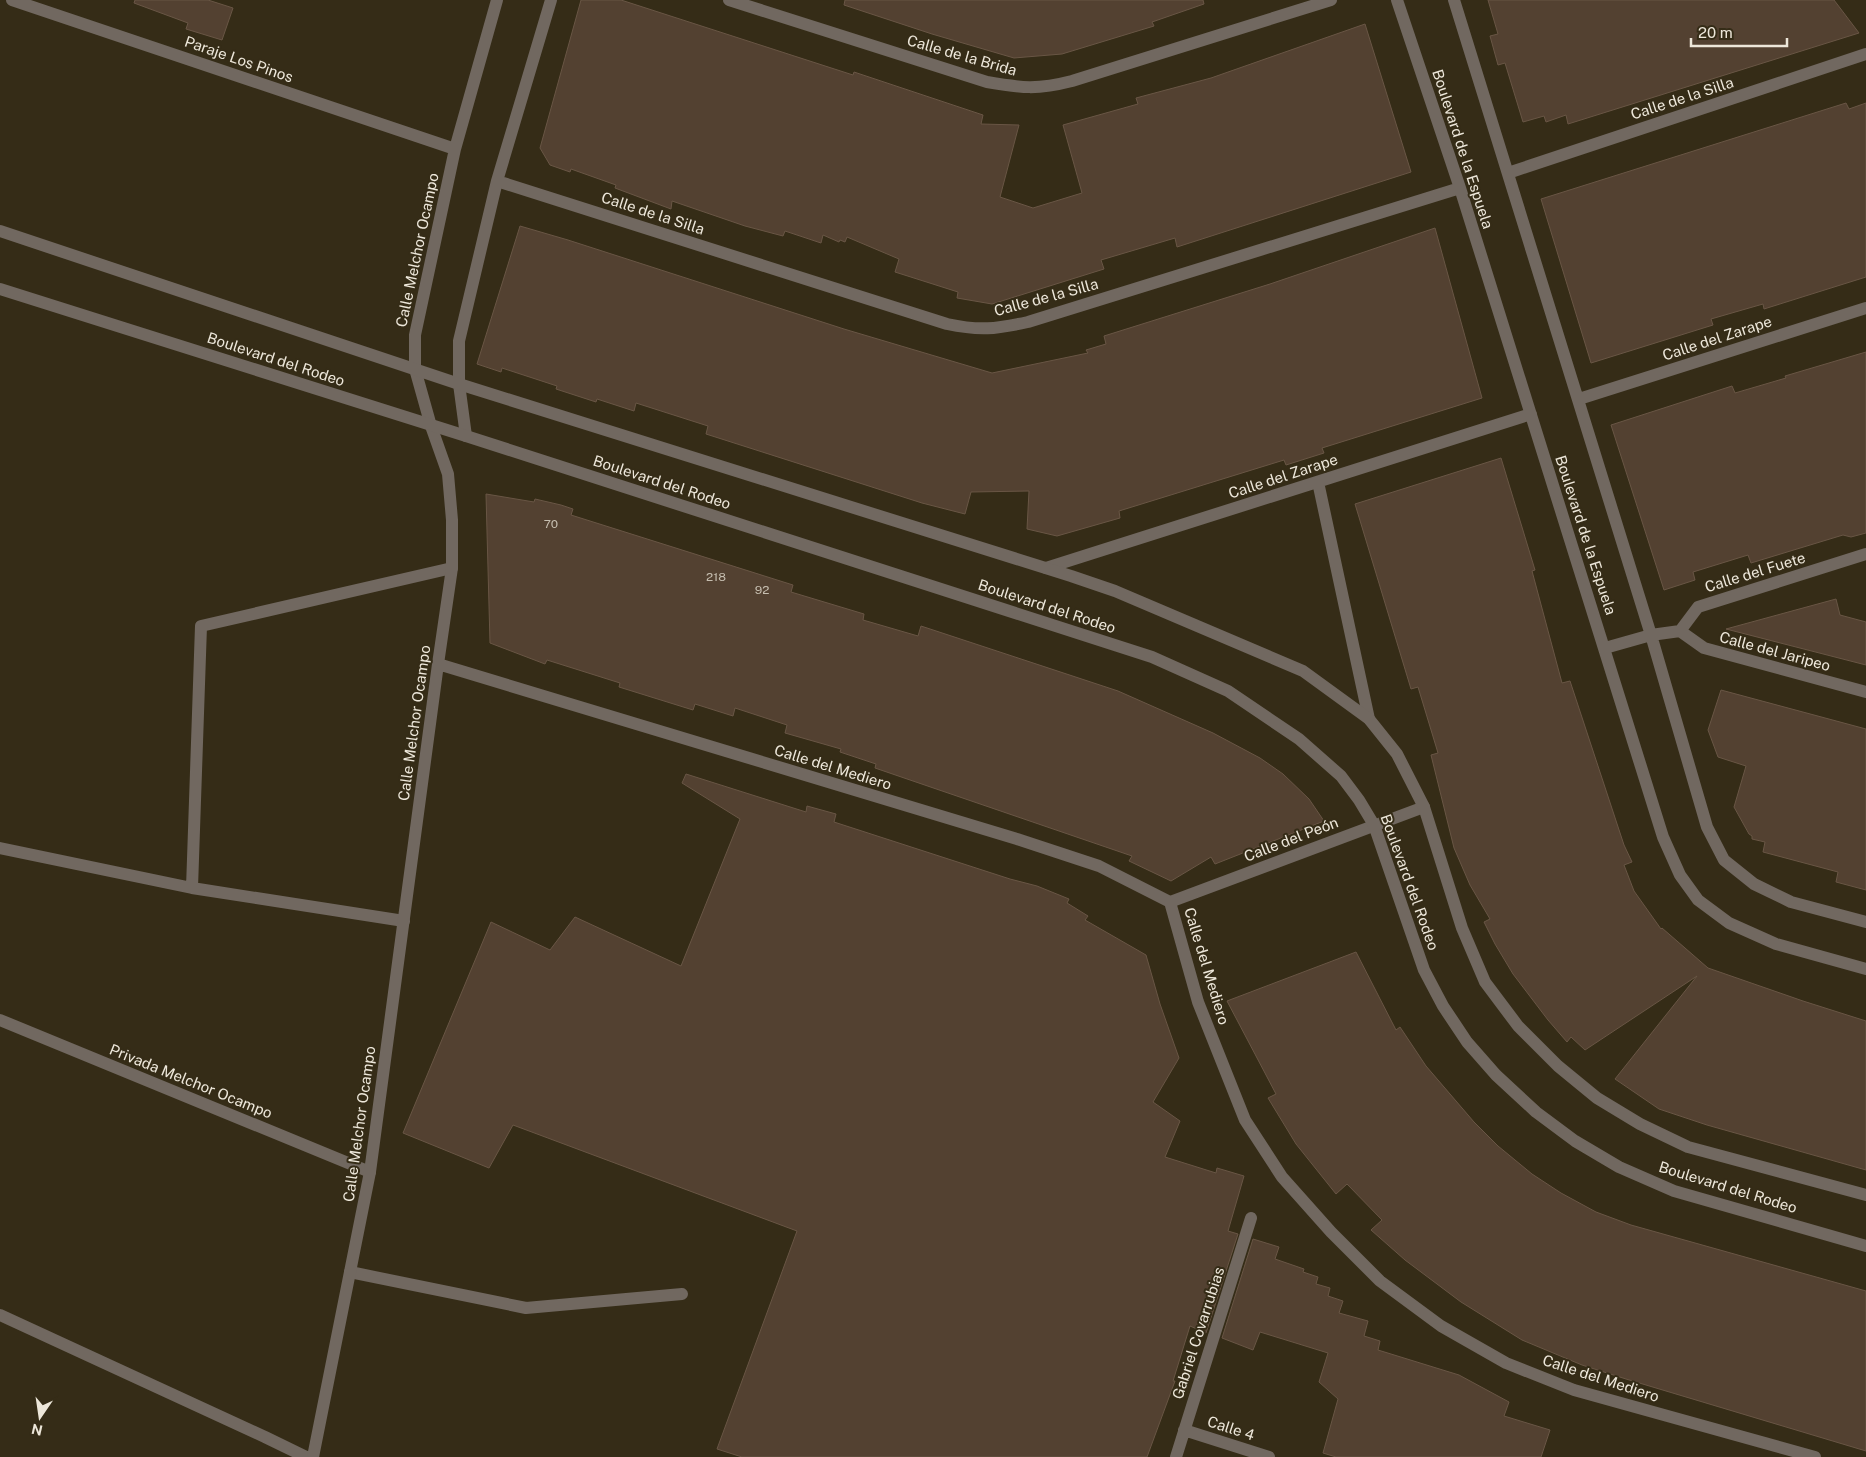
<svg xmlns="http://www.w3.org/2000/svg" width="1866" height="1457" viewBox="0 0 1866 1457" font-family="'Public Sans',sans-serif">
<rect width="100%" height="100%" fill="#352c17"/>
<path fill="#534131" stroke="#695645" d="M 135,0 L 208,0 L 233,8 L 222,40 L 186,29 L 188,23 L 134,3 Z
M 581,0 L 621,0 L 853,75 L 854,72 L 983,115 L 981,124 L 1019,125 L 1000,197 L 1033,208 L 1082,193 L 1063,125 L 1138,104 L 1136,98 L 1211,78 L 1365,24 L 1411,172 L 1177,247 L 1175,238 L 1101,260 L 1104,269 L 992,304 L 957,298 L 958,292 L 895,272 L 899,259 L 847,237 L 845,242 L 840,240 L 839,242 L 823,235 L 821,243 L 785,231 L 783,236 L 745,226 L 672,201 L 671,209 L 615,188 L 616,185 L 571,169 L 570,172 L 550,165 L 540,148 Z
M 845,0 L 1203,0 L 1204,4 L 1152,22 L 1154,26 L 1062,54 L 1014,58 L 932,34 L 844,5 Z
M 1488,0 L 1834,0 L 1859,33 L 1568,124 L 1566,115 L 1546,122 L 1544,116 L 1523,122 L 1505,63 L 1498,65 L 1490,36 L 1498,34 Z
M 1846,103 L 1849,109 L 1866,103 L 1866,277 L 1764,309 L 1763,304 L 1711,319 L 1713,325 L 1591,363 L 1541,199 Z
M 520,226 L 568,240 L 844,329 L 992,373 L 1088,353 L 1086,350 L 1106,344 L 1104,336 L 1270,284 L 1435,228 L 1482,398 L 1322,448 L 1324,453 L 1286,465 L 1284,460 L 1119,511 L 1120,518 L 1057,536 L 1027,529 L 1029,491 L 971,492 L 965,514 L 922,503 L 706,434 L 708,426 L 636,403 L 634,411 L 597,399 L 596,402 L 556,389 L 557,386 L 502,368 L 501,372 L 477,364 Z
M 1866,352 L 1866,533 L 1851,537 L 1843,535 L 1751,563 L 1748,555 L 1693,572 L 1695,580 L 1664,590 L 1611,425 L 1732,386 L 1735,393 L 1786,378 L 1785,376 Z
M 1501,458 L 1535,570 L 1532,571 L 1562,683 L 1570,681 L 1624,845 L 1632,862 L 1624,865 L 1634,891 L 1661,929 L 1662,928 L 1708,968 L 1803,1001 L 1866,1021 L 1866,1170 L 1707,1125 L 1659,1109 L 1615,1079 L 1697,976 L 1585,1050 L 1571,1037 L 1567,1042 L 1548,1020 L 1513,974 L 1495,944 L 1484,922 L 1490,919 L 1470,885 L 1454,848 L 1431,755 L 1438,753 L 1418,687 L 1411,689 L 1355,504 Z
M 486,494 L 534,502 L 535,499 L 561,505 L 573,509 L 571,515 L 793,585 L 791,592 L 864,614 L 863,620 L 918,636 L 921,626 L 1118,691 L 1213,733 L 1260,758 L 1283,774 L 1309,799 L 1324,821 L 1215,864 L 1211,857 L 1171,881 L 1129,861 L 1132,856 L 875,768 L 876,764 L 840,752 L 841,749 L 785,733 L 787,725 L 735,708 L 733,716 L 695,704 L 693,710 L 619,687 L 620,683 L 547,660 L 545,664 L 490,643 Z
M 1836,599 L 1840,615 L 1866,622 L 1866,665 L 1726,629 Z
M 1721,690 L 1866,729 L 1866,890 L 1836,882 L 1838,872 L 1763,852 L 1765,842 L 1752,839 L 1752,836 L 1749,834 L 1734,807 L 1746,766 L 1718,757 L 1708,730 Z
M 686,774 L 806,812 L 807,806 L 836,814 L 834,822 L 1010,879 L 1037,886 L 1069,899 L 1067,903 L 1088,916 L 1085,920 L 1146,955 L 1160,1004 L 1179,1058 L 1153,1102 L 1180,1121 L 1165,1157 L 1216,1173 L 1217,1168 L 1244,1176 L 1228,1231 L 1238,1234 L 1206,1333 L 1190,1326 L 1173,1381 L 1175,1381 L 1147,1457 L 742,1457 L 717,1449 L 797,1231 L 513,1125 L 489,1168 L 403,1133 L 491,922 L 550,950 L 575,917 L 681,966 L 740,819 L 682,783 Z
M 1356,952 L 1396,1030 L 1400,1027 L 1426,1066 L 1474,1122 L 1498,1146 L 1532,1174 L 1561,1193 L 1596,1212 L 1631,1225 L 1866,1291 L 1866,1451 L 1626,1379 L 1582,1365 L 1522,1340 L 1461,1302 L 1405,1260 L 1371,1230 L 1382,1220 L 1347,1184 L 1336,1194 L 1296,1144 L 1268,1098 L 1276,1094 L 1227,1001 Z
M 1253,1239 L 1279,1247 L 1275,1259 L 1304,1269 L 1303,1272 L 1318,1277 L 1316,1284 L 1330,1288 L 1328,1296 L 1343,1301 L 1339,1313 L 1368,1321 L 1364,1336 L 1380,1341 L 1378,1350 L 1459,1375 L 1509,1402 L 1504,1416 L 1550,1430 L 1541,1457 L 1336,1457 L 1323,1453 L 1338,1399 L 1319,1382 L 1328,1353 L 1260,1332 L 1253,1350 L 1222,1338 Z"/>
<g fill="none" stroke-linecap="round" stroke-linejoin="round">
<path stroke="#716860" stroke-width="12" d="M 0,848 L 192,888
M 404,921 L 192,888 L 201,626 L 452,568
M 0,1020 L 370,1172
M 350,1272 L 526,1308 L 682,1294
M 0,1315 L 265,1437 L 306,1457"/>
<path stroke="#716860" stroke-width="12" d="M 12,0 L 455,149
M 729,0 L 987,82 C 1022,88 1037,90 1072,81 L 1331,0
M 1397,0 L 1460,188 L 1663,837 L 1680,875 L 1698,900 L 1729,923 L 1776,944 L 1866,969
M 1454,0 L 1651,635 L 1707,827 L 1724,860 L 1754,884 L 1791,902 L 1866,922
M 1508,173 L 1866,54
M 497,181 L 947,324 C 980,331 995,329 1028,322 L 1460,188
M 1579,399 L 1866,308
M 466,436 L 459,384 L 459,341 L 497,181 L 551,0
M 1318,482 L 1369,719
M 1046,568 L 1531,414
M 1680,631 L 1704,648 L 1866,692
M 1605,648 L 1651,635 L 1680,631 L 1698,607 L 1866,554
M 438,664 L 1017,839 L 1099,866 L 1170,902 L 1198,1002 L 1245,1120 L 1282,1177 L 1331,1232 L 1380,1281 L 1441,1326 L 1506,1363 L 1574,1390 L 1815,1457
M 1170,902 L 1424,807
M 1184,1430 L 1269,1457
M 313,1457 L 370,1172 L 438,664 L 452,568 L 452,520 L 448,474 L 431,426 L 415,369 L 415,335 L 455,149 L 497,0
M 1176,1457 L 1251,1218"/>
<path stroke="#716860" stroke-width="12" d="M 0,231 L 459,384 L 1071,576 L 1115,591 L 1303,671 L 1369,719 L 1397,754 L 1424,807 L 1462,928 L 1485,982 L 1518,1026 L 1558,1066 L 1597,1098 L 1640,1124 L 1688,1147 L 1866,1195
M 0,289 L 466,436 L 1152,657 L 1228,691 L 1299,739 L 1341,776 L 1359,800 L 1374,825 L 1424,970 L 1443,1006 L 1467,1042 L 1496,1075 L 1536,1112 L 1575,1141 L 1619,1167 L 1674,1191 L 1866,1246"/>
</g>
<g text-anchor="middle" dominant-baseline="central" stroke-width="4" stroke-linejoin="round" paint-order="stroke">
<g font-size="12" fill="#c6beb0">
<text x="551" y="524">70</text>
<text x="716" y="577">218</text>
<text x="762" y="590">92</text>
</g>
<g font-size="15" fill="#ede7da" stroke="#352c17">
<text transform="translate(962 55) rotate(16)">Calle de la Brida</text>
<text transform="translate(239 59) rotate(19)">Paraje Los Pinos</text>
<text transform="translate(1682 98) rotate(-18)">Calle de la Silla</text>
<text transform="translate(1463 149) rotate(72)">Boulevard de la Espuela</text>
<text transform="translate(653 213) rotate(18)">Calle de la Silla</text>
<text transform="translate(417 250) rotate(-78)">Calle Melchor Ocampo</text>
<text transform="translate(1046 297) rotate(-15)">Calle de la Silla</text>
<text transform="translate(1717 338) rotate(-18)">Calle del Zarape</text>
<text transform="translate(276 359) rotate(18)">Boulevard del Rodeo</text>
<text transform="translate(1283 476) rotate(-18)">Calle del Zarape</text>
<text transform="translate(662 482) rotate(18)">Boulevard del Rodeo</text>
<text transform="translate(1586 535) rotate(72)">Boulevard de la Espuela</text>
<text transform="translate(1755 572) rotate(-17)">Calle del Fuete</text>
<text transform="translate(1047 606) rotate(18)">Boulevard del Rodeo</text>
<text transform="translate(1775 651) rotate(15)">Calle del Jaripeo</text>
<text transform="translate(414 723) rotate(-82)">Calle Melchor Ocampo</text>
<text transform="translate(833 767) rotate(17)">Calle del Mediero</text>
<text transform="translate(1291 839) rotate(-21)">Calle del Peón</text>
<text transform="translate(1410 882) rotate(70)">Boulevard del Rodeo</text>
<text transform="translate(1207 966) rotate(73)">Calle del Mediero</text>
<text transform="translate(191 1081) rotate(22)">Privada Melchor Ocampo</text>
<text transform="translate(359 1124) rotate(-82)">Calle Melchor Ocampo</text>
<text transform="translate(1728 1187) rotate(17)">Boulevard del Rodeo</text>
<text transform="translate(1198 1333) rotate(-72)">Gabriel Covarrubias</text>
<text transform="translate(1601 1378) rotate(18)">Calle del Mediero</text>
<text transform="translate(1231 1428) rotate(18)">Calle 4</text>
</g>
</g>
<g transform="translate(40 1417) rotate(193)" stroke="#352c17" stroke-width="4" paint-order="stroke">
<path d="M0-4L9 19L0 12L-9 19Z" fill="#ede7da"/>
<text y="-8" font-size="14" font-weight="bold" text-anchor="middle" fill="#ede7da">N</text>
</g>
<path d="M1691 38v8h96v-8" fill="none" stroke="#ede7da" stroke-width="2.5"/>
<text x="1698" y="38" font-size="15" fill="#ede7da" stroke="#352c17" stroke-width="4" paint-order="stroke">20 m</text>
</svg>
